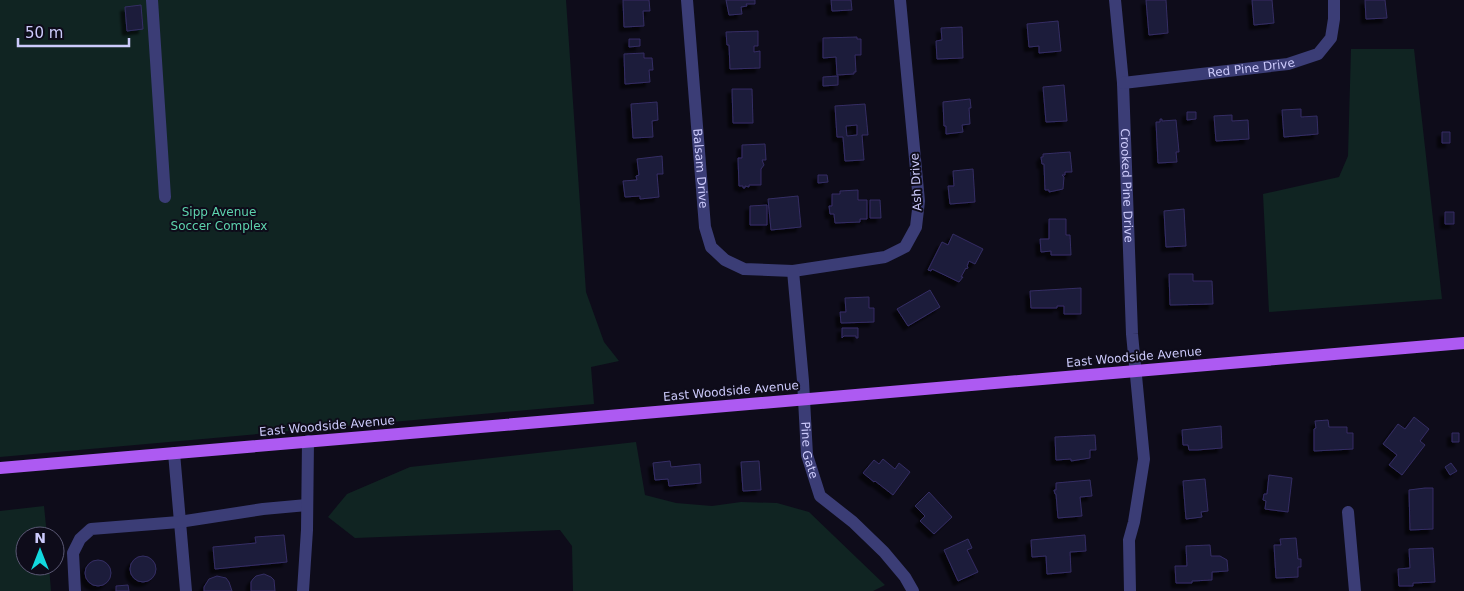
<svg xmlns="http://www.w3.org/2000/svg" width="1464" height="591" viewBox="0 0 1464 591" font-family="'DejaVu Sans',sans-serif">
<defs>
<filter id="shadow"><feDropShadow dx="-4.5" dy="4.5" stdDeviation="1" flood-color="#0009"/></filter>
</defs>
<rect width="100%" height="100%" fill="#0e0c1a"/>
<path fill="#102422" d="M 0,0 L 566,0 L 586,292 L 604,342 L 619,361 L 591,367 L 594,404 L 0,457 Z
M 1351,49 L 1414,49 L 1442,299 L 1269,312 L 1263,194 L 1339,177 L 1348,156 Z
M 636,442 L 645,495 L 676,503 L 712,506 L 741,502 L 777,503 L 809,512 L 885,585 L 873,591 L 573,591 L 572,546 L 560,530 L 355,538 L 328,517 L 347,494 L 410,467 Z
M 44,506 L 47,536 L 25,536 L 25,566 L 49,566 L 51,591 L 0,591 L 0,511 Z"/>
<path fill="#1e1a3a" stroke="#342e64" fill-rule="evenodd" filter="url(#shadow)" d="M 623,0 L 649,0 L 650,11 L 643,11 L 644,26 L 624,27 Z
M 726,0 L 755,0 L 755,4 L 746,4 L 747,6 L 741,7 L 742,14 L 729,15 Z
M 831,0 L 851,0 L 852,10 L 832,11 Z
M 1146,0 L 1166,0 L 1168,33 L 1149,35 Z
M 1252,0 L 1272,0 L 1274,23 L 1254,25 Z
M 1365,0 L 1385,0 L 1387,18 L 1366,19 Z
M 141,5 L 143,29 L 127,31 L 125,7 Z
M 1058,21 L 1061,51 L 1039,53 L 1039,46 L 1029,47 L 1027,24 Z
M 962,27 L 963,58 L 937,59 L 936,41 L 942,40 L 941,28 Z
M 758,31 L 758,46 L 754,46 L 754,52 L 760,51 L 760,68 L 730,69 L 729,45 L 727,45 L 726,32 Z
M 857,37 L 857,39 L 861,39 L 861,55 L 855,55 L 856,72 L 854,72 L 854,74 L 837,75 L 836,57 L 823,58 L 823,38 Z
M 629,39 L 640,39 L 640,46 L 629,47 Z
M 644,53 L 644,58 L 652,58 L 653,70 L 649,70 L 650,82 L 625,84 L 624,54 Z
M 838,76 L 838,85 L 823,86 L 823,77 Z
M 1064,85 L 1067,121 L 1046,122 L 1043,87 Z
M 732,89 L 752,89 L 753,123 L 733,123 Z
M 970,99 L 971,108 L 969,108 L 970,124 L 962,125 L 963,132 L 946,134 L 946,126 L 944,126 L 943,102 Z
M 657,102 L 658,120 L 652,121 L 653,137 L 633,138 L 631,104 Z
M 865,104 L 868,135 L 862,135 L 864,160 L 845,161 L 843,137 L 837,137 L 835,106 ZM 857,125 L 857,135 L 847,136 L 846,126 Z
M 1301,109 L 1301,117 L 1317,116 L 1318,134 L 1284,137 L 1282,110 Z
M 1187,112 L 1196,112 L 1196,119 L 1187,120 Z
M 1232,115 L 1232,121 L 1248,120 L 1249,139 L 1216,141 L 1214,116 Z
M 1160,119 L 1162,119 L 1162,121 L 1176,120 L 1179,152 L 1176,152 L 1177,162 L 1158,163 L 1156,122 L 1160,122 Z
M 1442,132 L 1450,132 L 1450,143 L 1442,143 Z
M 765,144 L 766,160 L 762,160 L 764,165 L 761,169 L 761,185 L 749,185 L 749,187 L 745,186 L 745,188 L 743,188 L 743,186 L 739,186 L 738,158 L 742,158 L 742,145 Z
M 1070,152 L 1072,172 L 1065,172 L 1065,175 L 1062,175 L 1064,177 L 1063,189 L 1049,192 L 1049,190 L 1045,190 L 1044,164 L 1042,164 L 1041,157 L 1043,157 L 1043,154 Z
M 662,156 L 663,174 L 657,174 L 659,197 L 640,199 L 640,196 L 625,197 L 623,181 L 637,180 L 636,176 L 639,175 L 637,159 Z
M 973,169 L 975,202 L 950,204 L 948,186 L 954,186 L 953,171 Z
M 818,175 L 827,175 L 828,182 L 818,183 Z
M 858,190 L 858,200 L 867,200 L 867,219 L 860,219 L 860,222 L 835,223 L 834,214 L 830,214 L 829,206 L 832,206 L 832,194 L 840,194 L 840,191 Z
M 798,196 L 801,227 L 771,230 L 768,199 Z
M 870,200 L 880,200 L 881,218 L 870,218 Z
M 767,205 L 767,225 L 750,225 L 750,206 Z
M 1184,209 L 1186,246 L 1166,247 L 1164,211 Z
M 1445,212 L 1454,212 L 1454,224 L 1445,224 Z
M 1049,219 L 1066,219 L 1066,235 L 1070,235 L 1071,255 L 1051,255 L 1051,251 L 1041,252 L 1040,239 L 1049,239 Z
M 953,234 L 983,249 L 975,264 L 969,261 L 967,266 L 968,267 L 967,269 L 966,268 L 961,277 L 963,277 L 959,282 L 932,269 L 931,271 L 928,270 L 942,242 L 948,245 Z
M 1169,274 L 1193,274 L 1193,281 L 1212,281 L 1213,304 L 1170,305 Z
M 1081,288 L 1081,314 L 1064,314 L 1064,306 L 1057,306 L 1057,308 L 1031,308 L 1030,291 Z
M 930,290 L 940,307 L 908,326 L 897,309 Z
M 869,297 L 869,308 L 874,308 L 874,322 L 841,323 L 840,312 L 846,312 L 845,298 Z
M 842,328 L 858,328 L 858,338 L 856,338 L 856,336 L 844,336 L 842,338 Z
M 1414,417 L 1429,429 L 1420,441 L 1425,445 L 1402,475 L 1389,465 L 1397,455 L 1383,444 L 1398,424 L 1405,429 Z
M 1328,420 L 1329,427 L 1347,427 L 1347,433 L 1353,433 L 1353,449 L 1314,451 L 1314,429 L 1316,428 L 1315,421 Z
M 1221,426 L 1222,448 L 1197,450 L 1189,450 L 1188,445 L 1183,445 L 1182,430 Z
M 1452,433 L 1459,433 L 1459,442 L 1452,442 Z
M 1095,435 L 1096,450 L 1090,450 L 1090,458 L 1071,461 L 1071,459 L 1056,460 L 1055,437 Z
M 883,459 L 895,469 L 899,463 L 910,472 L 893,495 L 875,481 L 874,482 L 863,473 L 874,460 L 879,464 Z
M 670,461 L 671,467 L 700,464 L 701,483 L 669,486 L 668,479 L 655,480 L 653,463 Z
M 759,461 L 761,490 L 743,491 L 741,462 Z
M 1451,463 L 1457,471 L 1450,475 L 1445,467 Z
M 1269,475 L 1292,478 L 1288,512 L 1265,509 L 1266,501 L 1263,500 L 1264,494 L 1267,494 Z
M 1205,479 L 1208,511 L 1201,512 L 1202,517 L 1186,519 L 1183,481 Z
M 1090,480 L 1092,496 L 1080,497 L 1082,516 L 1058,518 L 1056,494 L 1055,494 L 1054,490 L 1056,490 L 1056,483 Z
M 1425,488 L 1433,488 L 1433,529 L 1410,530 L 1409,490 Z
M 929,492 L 952,517 L 934,534 L 920,521 L 925,516 L 915,506 Z
M 284,535 L 287,562 L 215,569 L 213,547 L 256,543 L 255,537 Z
M 1085,535 L 1086,551 L 1070,552 L 1071,572 L 1047,574 L 1046,556 L 1032,557 L 1031,540 Z
M 1296,538 L 1298,559 L 1301,559 L 1301,567 L 1298,567 L 1298,577 L 1276,578 L 1274,545 L 1281,545 L 1280,539 Z
M 968,539 L 972,548 L 967,550 L 978,572 L 958,581 L 944,550 Z
M 1210,545 L 1211,556 L 1220,556 L 1227,560 L 1228,571 L 1212,572 L 1212,580 L 1192,581 L 1192,583 L 1176,583 L 1175,566 L 1187,566 L 1186,546 Z
M 1433,548 L 1435,582 L 1413,583 L 1413,586 L 1399,586 L 1398,569 L 1410,568 L 1409,549 Z
M130 569a13 13 0 1 1 26 0a13 13 0 1 1-26 0Z
M85 573a13 13 0 1 1 26 0a13 13 0 1 1-26 0Z
M 264,574 L 271,577 L 274,580 L 275,591 L 251,591 L 251,582 L 253,579 L 256,576 Z
M 217,576 L 226,578 L 229,582 L 232,591 L 204,591 L 204,587 L 209,579 Z
M 128,585 L 129,591 L 116,591 L 116,586 Z"/>
<g fill="none" stroke-linecap="round" stroke-linejoin="round">
<g stroke="#3b3d76" stroke-width="12">
<path d="M 152,0 L 165,197"/>
<path id="s1" d="M 687,0 L 705,227 L 711,247 L 725,260 L 744,269 L 793,271 L 885,257 L 905,247 L 916,227 L 919,201 L 900,0"/>
<path id="s2" d="M 1115,0 L 1123,83 L 1132,334 L 1144,459 L 1134,522 L 1129,540 L 1130,591"/>
<path id="s3" d="M 1123,83 L 1288,64 L 1318,54 L 1331,38 L 1334,19 L 1334,0"/>
<path id="s4" d="M 793,271 L 803,381 L 807,455 L 820,496 L 853,522 L 884,552 L 905,577 L 913,591"/>
<path d="M 174,453 L 186,591"/>
<path d="M 1348,512 L 1355,591"/>
<path d="M 75,591 L 73,553 L 80,539 L 91,529 L 179,522 L 263,509 L 307,505"/>
<path d="M 303,591 L 307,530 L 308,441"/>
</g>
<path stroke="#ad5af2" stroke-width="12" d="M 0,468 L 1464,343"/>
</g>
<g text-anchor="middle" dominant-baseline="central" stroke-width="4" stroke-linejoin="round" paint-order="stroke">
<g font-size="12" fill="#cccafb" stroke="#0e0c1a">
<text stroke="none"><textPath href="#s3" startOffset="129">Red Pine Drive</textPath></text>
<text stroke="none"><textPath href="#s1" startOffset="169">Balsam Drive</textPath></text>
<text transform="translate(916 182) rotate(-93)">Ash Drive</text>
<text stroke="none"><textPath href="#s2" startOffset="186">Crooked Pine Drive</textPath></text>
<text transform="translate(1134 357) rotate(-5)">East Woodside Avenue</text>
<text transform="translate(731 391) rotate(-5)">East Woodside Avenue</text>
<text transform="translate(327 426) rotate(-5)">East Woodside Avenue</text>
<text stroke="none"><textPath href="#s4" startOffset="180">Pine Gate</textPath></text>
</g>
<g font-size="12" fill="#5dd3ad" stroke="#0e0c1a">
<text x="219" y="212">Sipp Avenue<tspan x="219" dy="14">Soccer Complex</tspan></text>
</g>
</g>
<g transform="translate(40 551)"><circle r="24" fill="#0e0c1a" stroke="#5a5874"/>
<path d="M0-4L9 19L0 12L-9 19Z" fill="#12dadf"/>
<text y="-8" font-size="14" font-weight="bold" text-anchor="middle" fill="#cccafb">N</text>
</g>
<path d="M18 38v8h111v-8" fill="none" stroke="#cccafb" stroke-width="2.5"/>
<text x="25" y="38" font-size="15" fill="#cccafb" stroke="#0e0c1a" stroke-width="4" paint-order="stroke">50 m</text>
</svg>
